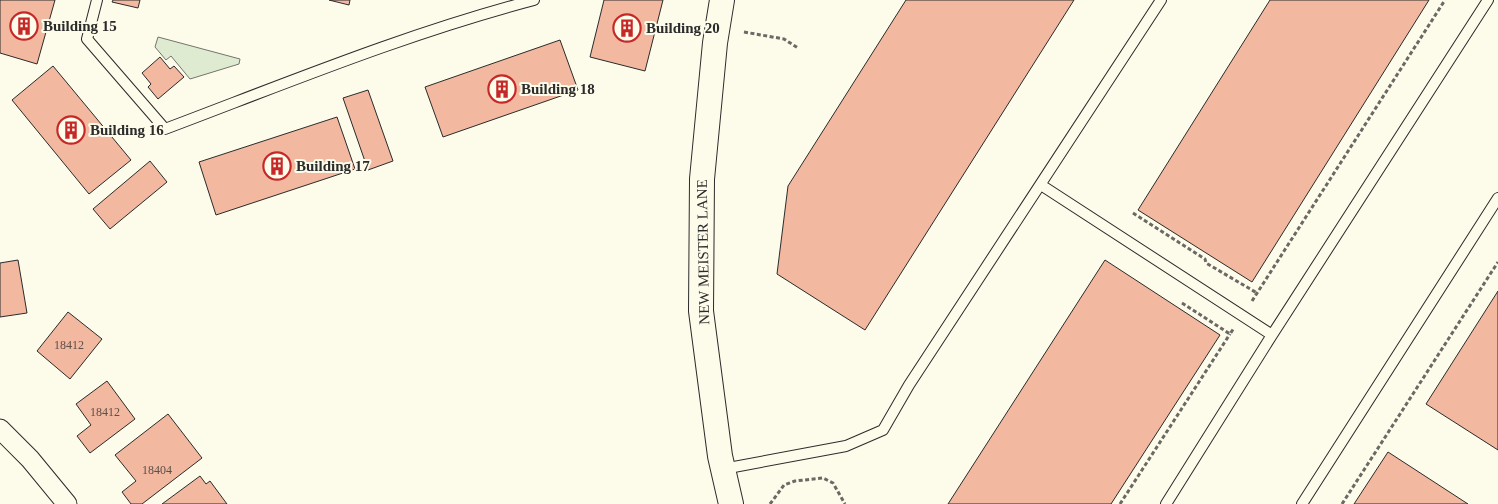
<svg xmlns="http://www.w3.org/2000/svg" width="1498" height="504" viewBox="0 0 1498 504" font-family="'Times New Roman',serif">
<rect width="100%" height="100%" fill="#fdfbea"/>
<path fill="#deebd1" stroke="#74746e" d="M 158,37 L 240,59 L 239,64 L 190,79 L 171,56 L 166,60 L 155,47 Z"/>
<path fill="#f2b8a0" stroke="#2b2b2b" d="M 0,0 L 55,0 L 37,64 L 0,53 Z
M 113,0 L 140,0 L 138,8 L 112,2 Z
M 329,0 L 350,0 L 349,5 Z
M 604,0 L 663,0 L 645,71 L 590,57 Z
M 906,0 L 1074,0 L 865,330 L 777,274 L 788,186 Z
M 1270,0 L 1429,0 L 1252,282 L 1138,210 Z
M 560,40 L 578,90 L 443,137 L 425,87 Z
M 160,57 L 170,69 L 174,66 L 184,77 L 158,99 L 148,87 L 151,84 L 142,73 Z
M 53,66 L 131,160 L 89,194 L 12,100 Z
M 368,90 L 393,161 L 368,170 L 343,98 Z
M 337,117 L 355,169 L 216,215 L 199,162 Z
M 150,161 L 167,182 L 110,229 L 93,209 Z
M 18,260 L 27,313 L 0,317 L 0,263 Z
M 1105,260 L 1220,335 L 1111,504 L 948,504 Z
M 1498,291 L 1498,450 L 1426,404 Z
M 68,312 L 102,339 L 70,379 L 37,351 Z
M 107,381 L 135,419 L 90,453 L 77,436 L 91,425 L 76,404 Z
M 168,414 L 202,458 L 142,504 L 131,504 L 122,492 L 136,481 L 115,455 Z
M 1388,452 L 1468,504 L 1354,504 Z
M 200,476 L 206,484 L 210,481 L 227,504 L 162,504 Z"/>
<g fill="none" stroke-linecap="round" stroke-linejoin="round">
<g stroke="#2b2b2b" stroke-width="12">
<path id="service" d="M 97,0 L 87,39 L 165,129 C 287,83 408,33 534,0
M 1041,185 L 1272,335
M 723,469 L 846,446 L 883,430 L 909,385 L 1161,0
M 1166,504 L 1272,335 L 1488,0
M 1302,504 L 1498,198"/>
</g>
<g stroke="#2b2b2b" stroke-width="21">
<path id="minor" d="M 0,429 L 30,459 L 67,504"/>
</g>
<g stroke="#2b2b2b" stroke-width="26">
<path id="tertiary" d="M 722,0 L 715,43 L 702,179 L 701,311 L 720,456 L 731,504"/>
</g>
<path stroke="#6a6964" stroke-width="3" stroke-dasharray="4 2.5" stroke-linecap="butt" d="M 744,32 L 784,39 L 798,48
M 1133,213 L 1205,259 L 1206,263 L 1257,293
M 1252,301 L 1445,0
M 1182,303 L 1230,334 L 1234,328
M 770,504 L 784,485 L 795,481 L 823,478 L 833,483 L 845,504
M 1120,504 L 1230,334
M 1342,504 L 1498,262"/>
<use href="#service" stroke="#fdfbea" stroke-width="10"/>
<use href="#minor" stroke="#fdfbea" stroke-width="19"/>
<use href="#tertiary" stroke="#fdfbea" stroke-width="24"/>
</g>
<defs>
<g id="building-ring" transform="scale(1.4375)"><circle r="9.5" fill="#fdfbea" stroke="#c62828" stroke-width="1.5"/><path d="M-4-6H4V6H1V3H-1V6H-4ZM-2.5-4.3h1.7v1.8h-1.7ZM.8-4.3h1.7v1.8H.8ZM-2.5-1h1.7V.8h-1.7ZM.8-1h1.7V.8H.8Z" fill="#c62828"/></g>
</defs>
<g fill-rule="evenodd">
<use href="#building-ring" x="24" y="26"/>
<use href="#building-ring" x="627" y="28"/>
<use href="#building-ring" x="502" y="89"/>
<use href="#building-ring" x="71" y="130"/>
<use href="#building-ring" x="277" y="166"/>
</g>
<g text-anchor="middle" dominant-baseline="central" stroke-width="4" stroke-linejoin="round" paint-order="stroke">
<g font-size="12" fill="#5d4e48">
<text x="69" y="345">18412</text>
<text x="105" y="412">18412</text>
<text x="157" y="470">18404</text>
</g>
<g font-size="15" font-weight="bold" fill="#2b2b2b" stroke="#fdfbea" text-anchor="start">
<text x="43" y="26">Building 15</text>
<text x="646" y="28">Building 20</text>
<text x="521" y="89">Building 18</text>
<text x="90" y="130">Building 16</text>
<text x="296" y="166">Building 17</text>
</g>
<g font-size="15" fill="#2b2b2b" stroke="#fdfbea">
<text transform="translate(703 252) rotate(-91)">NEW MEISTER LANE</text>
</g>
</g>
</svg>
